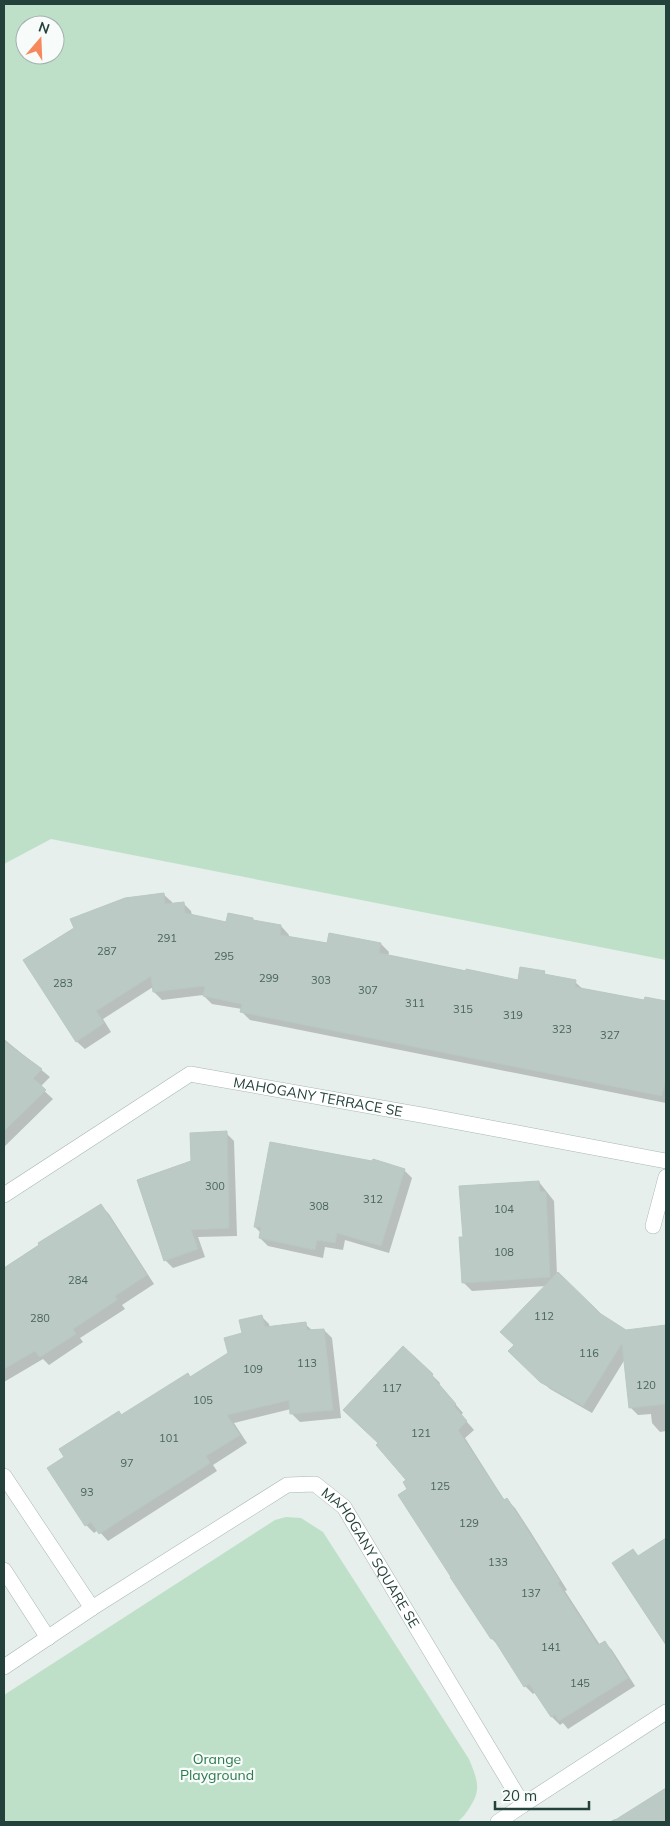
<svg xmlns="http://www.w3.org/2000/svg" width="670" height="1826" viewBox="0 0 670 1826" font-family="Mulish,sans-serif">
<rect width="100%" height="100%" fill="#e6efeb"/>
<path fill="#bee0c9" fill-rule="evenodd" d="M 4,4 L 666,4 L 666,960 L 51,839 L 4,864 ZM 25,25 L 55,25 L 55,55 L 25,55 Z
M 286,1517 L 301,1518 L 323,1532 L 469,1759 C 477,1779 482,1789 470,1807 C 466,1813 463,1818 457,1822 L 4,1822 L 4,1695 L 275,1520 Z"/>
<path fill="#0003" d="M 163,894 L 172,902 L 172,904 L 183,903 L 191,911 L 192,916 L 227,923 L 252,919 L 255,921 L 281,926 L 289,935 L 288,938 L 328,945 L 381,944 L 389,952 L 388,956 L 519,981 L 544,973 L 548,976 L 575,982 L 584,990 L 645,1002 L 646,998 L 666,1003 L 666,1103 L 250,1020 L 242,1012 L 242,1009 L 212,1004 L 203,995 L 162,1000 L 154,992 L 153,987 L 103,1019 L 111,1032 L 85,1049 L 76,1041 Z
M 4,1039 L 50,1077 L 40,1087 L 53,1099 L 4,1147 Z
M 226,1133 L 234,1141 L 237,1236 L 198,1237 L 205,1257 L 173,1268 L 165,1260 L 192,1162 Z
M 404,1170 L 412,1178 L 389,1253 L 345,1240 L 343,1250 L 325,1247 L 323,1258 L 268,1246 L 260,1238 L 261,1233 L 255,1227 Z
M 539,1182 L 554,1201 L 557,1275 L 600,1315 L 626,1331 L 666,1327 L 666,1431 L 660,1432 L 652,1423 L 651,1414 L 638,1415 L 630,1407 L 625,1359 L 592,1413 L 550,1389 L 510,1351 L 516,1346 L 546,1286 L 472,1291 L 463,1282 L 464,1238 Z
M 101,1206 L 109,1214 L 154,1284 L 122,1305 L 125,1309 L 80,1338 L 83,1342 L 49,1365 L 43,1359 L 4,1382 L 4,1268 Z
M 261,1316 L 269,1324 L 270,1328 L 305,1324 L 313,1331 L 324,1330 L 332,1338 L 341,1418 L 300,1422 L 292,1414 L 291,1409 L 234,1423 L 247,1443 L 213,1465 L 217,1471 L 108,1541 L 98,1530 L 94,1533 L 86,1525 L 122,1416 L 191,1378 L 229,1354 L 244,1334 Z
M 432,1375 L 440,1383 L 439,1385 L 463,1413 L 461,1415 L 474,1430 L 465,1438 L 505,1501 L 507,1500 L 515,1508 L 530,1531 L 567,1590 L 565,1591 L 600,1645 L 604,1642 L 612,1650 L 635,1686 L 568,1729 L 563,1723 L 560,1725 L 552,1717 L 536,1692 L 533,1694 L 525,1686 L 499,1646 L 492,1639 L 474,1610 L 409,1489 L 408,1480 L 380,1443 Z
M 666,1540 L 666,1643 L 614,1563 L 633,1551 L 639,1557 Z
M 666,1789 L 666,1822 L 609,1822 L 615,1819 L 617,1821 Z"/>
<path fill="#bbcac4" stroke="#b8c9c2" d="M 164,893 L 165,904 L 184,902 L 185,913 L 226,922 L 228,913 L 253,918 L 253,920 L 281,925 L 280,935 L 327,943 L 329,933 L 381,943 L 379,953 L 466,971 L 466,969 L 518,980 L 520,967 L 545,971 L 544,974 L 576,980 L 575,987 L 644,1000 L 645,997 L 666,1001 L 666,1077 L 662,1096 L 240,1012 L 242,1004 L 203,996 L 205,986 L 153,992 L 151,976 L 96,1011 L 104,1023 L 76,1042 L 23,960 L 74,928 L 70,919 L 125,898 Z
M 4,1041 L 42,1069 L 33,1078 L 46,1090 L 4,1131 Z
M 227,1131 L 229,1228 L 191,1230 L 198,1249 L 164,1261 L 137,1180 L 191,1161 L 190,1133 Z
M 270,1142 L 372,1161 L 373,1159 L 405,1169 L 381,1246 L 337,1233 L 335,1243 L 317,1240 L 315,1250 L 259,1238 L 261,1227 L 254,1227 Z
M 539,1181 L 540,1192 L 546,1192 L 550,1277 L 462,1283 L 459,1237 L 463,1237 L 459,1186 Z
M 101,1204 L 147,1275 L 115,1296 L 117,1300 L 73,1329 L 76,1334 L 40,1357 L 35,1351 L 4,1369 L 4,1268 L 39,1245 L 38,1243 Z
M 558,1272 L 601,1314 L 626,1330 L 666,1325 L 666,1404 L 629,1408 L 622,1343 L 583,1406 L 540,1382 L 508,1351 L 514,1345 L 500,1332 Z
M 262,1315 L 265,1327 L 306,1322 L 307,1330 L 324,1329 L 333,1410 L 290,1414 L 289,1400 L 227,1415 L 240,1435 L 206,1456 L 210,1463 L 99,1534 L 91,1522 L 85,1526 L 47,1468 L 64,1457 L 59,1449 L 119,1411 L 121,1415 L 188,1373 L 190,1377 L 228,1353 L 224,1338 L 242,1333 L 239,1320 Z
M 403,1346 L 433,1374 L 432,1376 L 456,1404 L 454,1406 L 467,1421 L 458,1430 L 504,1500 L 507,1498 L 522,1521 L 560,1581 L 558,1583 L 598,1645 L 605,1641 L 628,1678 L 559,1721 L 555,1715 L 551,1717 L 529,1684 L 524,1687 L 493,1638 L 491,1639 L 450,1577 L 451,1577 L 398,1495 L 407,1489 L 403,1482 L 406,1480 L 376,1445 L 378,1443 L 343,1410 Z
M 666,1538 L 666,1645 L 612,1563 L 633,1549 L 638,1556 Z
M 666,1788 L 666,1822 L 612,1822 Z"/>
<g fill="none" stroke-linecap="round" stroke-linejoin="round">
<g stroke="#a8b8b3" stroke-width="16">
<g id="street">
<path id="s1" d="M 4,1195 L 190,1074 L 427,1116 L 666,1161"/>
<path d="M 653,1226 L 666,1177"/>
<path d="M 4,1476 L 92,1608"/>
<path d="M 4,1570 L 48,1638"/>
<path id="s2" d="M 4,1667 L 92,1608 L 287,1485 L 315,1484 L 344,1507 L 523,1805 L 498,1822"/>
<path d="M 523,1805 L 666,1712"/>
</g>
</g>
<use href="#street" stroke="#fff" stroke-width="15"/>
</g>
<g text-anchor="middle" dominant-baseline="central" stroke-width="4.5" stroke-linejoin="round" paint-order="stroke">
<g font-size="11" fill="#4a645d">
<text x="167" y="938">291</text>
<text x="107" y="951">287</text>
<text x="224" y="956">295</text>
<text x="269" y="978">299</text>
<text x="321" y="980">303</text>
<text x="63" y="983">283</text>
<text x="368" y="990">307</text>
<text x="415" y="1003">311</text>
<text x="463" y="1009">315</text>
<text x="513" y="1015">319</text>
<text x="562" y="1029">323</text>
<text x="610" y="1035">327</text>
<text x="215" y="1186">300</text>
<text x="373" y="1199">312</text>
<text x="319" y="1206">308</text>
<text x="504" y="1209">104</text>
<text x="504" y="1252">108</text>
<text x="78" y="1280">284</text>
<text x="544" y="1316">112</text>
<text x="40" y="1318">280</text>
<text x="589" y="1353">116</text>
<text x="307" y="1363">113</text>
<text x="253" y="1369">109</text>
<text x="646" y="1385">120</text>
<text x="392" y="1388">117</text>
<text x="203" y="1400">105</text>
<text x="421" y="1433">121</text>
<text x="169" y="1438">101</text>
<text x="127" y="1463">97</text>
<text x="440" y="1486">125</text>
<text x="87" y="1492">93</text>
<text x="469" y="1523">129</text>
<text x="498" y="1562">133</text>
<text x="531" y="1593">137</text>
<text x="551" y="1647">141</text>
<text x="580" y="1683">145</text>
</g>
<g font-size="14" fill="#24423b" stroke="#f7fbf9">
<text stroke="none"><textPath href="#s1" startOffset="352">MAHOGANY TERRACE SE</textPath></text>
<text stroke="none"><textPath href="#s2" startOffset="458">MAHOGANY SQUARE SE</textPath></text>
</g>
<g font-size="14" fill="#2c7b4d" stroke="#f7fbf9">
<text x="217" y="1759">Orange<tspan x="217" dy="16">Playground</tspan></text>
</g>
</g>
<rect width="670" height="1826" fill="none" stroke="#24423b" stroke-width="10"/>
<g transform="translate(40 40) rotate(19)"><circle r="24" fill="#f7fbf9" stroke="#a3b1ad"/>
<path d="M0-4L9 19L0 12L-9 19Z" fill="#f5885d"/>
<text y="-8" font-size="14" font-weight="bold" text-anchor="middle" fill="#24423b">N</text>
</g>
<path d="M495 1801v8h94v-8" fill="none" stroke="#24423b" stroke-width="2.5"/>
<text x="502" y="1801" font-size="15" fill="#24423b" stroke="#f7fbf9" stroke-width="4" paint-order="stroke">20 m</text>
</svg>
